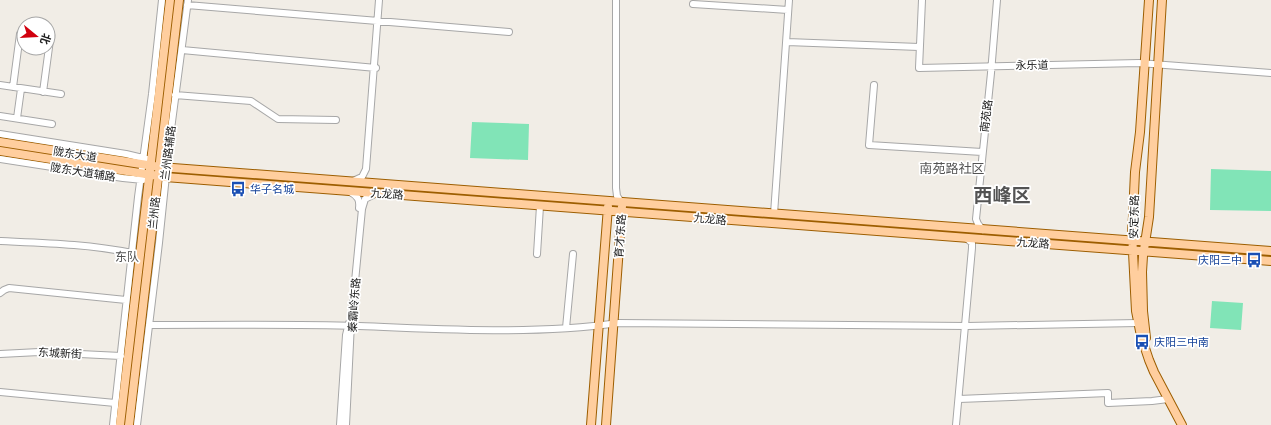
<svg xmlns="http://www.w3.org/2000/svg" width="1271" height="425" viewBox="0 0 1271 425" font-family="'PT Sans Narrow','Noto Sans SC',sans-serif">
<rect width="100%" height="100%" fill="#f1ede6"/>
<path fill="#81e4b7" d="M 472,122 L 529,124 L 528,160 L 470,158 Z
M 1211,169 L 1271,171 L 1271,211 L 1210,210 Z
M 1212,301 L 1243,303 L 1241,330 L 1210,328 Z"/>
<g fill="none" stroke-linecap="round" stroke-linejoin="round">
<g stroke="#a7a7a7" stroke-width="8">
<path id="minor" d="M 616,0 L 616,188 L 617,196 L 621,202
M 922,0 L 919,68 L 1139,63 L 1271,73
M 693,4 L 788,10
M 187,5 L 509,32
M 787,42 L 919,47
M 182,50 L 376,68
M 0,85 L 61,94
M 874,85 L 869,145 L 982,152
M 13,87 L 20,34
M 43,92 L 50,40
M 175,95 L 251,101 L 278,119 L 336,120
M 0,116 L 52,124
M 17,118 L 21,89
M 0,134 L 126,154 L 147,159
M 0,159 L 123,178 L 143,180
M 353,181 L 362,177 L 366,169 L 379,0
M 350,192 C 358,196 360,200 359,208
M 774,214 L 789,0
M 983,230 L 978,224 L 976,219 L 991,73 L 997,0
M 1,241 C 45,243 89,244 132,253
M 537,254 L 540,206
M 0,293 L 4,290 L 9,288 L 126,300
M 149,325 C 219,325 289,324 359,326 C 445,329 533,335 619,323 L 967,326 L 1138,323
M 566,328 L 573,254
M 0,354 L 39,352 L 121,356
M 0,392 L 115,403
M 959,399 L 1108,393 L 1108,403 L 1152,401 L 1168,399
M 113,425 L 138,197 L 152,94 L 162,0
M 137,425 L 159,243 L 170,137 L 188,0
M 340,425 L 346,335 L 349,323
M 346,425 L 351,323 L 362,209 L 365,199 L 375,194
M 956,425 L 972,248 L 972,243 L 966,238"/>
</g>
<g stroke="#9d5e00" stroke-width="10">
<path id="major" d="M 1149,0 L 1140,132 L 1135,172 L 1133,216 L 1132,233 L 1136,311 L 1141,336 L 1149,360 L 1154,372 L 1182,425
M 0,142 L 160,167 L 1271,251
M 0,151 L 165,177 L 1271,261
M 1146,338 L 1143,311 L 1142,272 L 1143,256 L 1149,217 L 1162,0
M 120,425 L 170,0
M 129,425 L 179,0
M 591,425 L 608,207
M 606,425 L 622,206"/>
</g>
<use href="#minor" stroke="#fff" stroke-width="6"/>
<use href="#major" stroke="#ffce9e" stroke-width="8"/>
</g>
<defs>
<g id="bus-bare" transform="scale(1.2)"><path d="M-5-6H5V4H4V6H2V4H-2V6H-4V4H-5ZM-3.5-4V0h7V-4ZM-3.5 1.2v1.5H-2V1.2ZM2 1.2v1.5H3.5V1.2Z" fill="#1a4fb4" stroke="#fff" stroke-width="2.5" paint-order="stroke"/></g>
</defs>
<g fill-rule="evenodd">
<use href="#bus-bare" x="238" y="189"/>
<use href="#bus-bare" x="1254" y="260"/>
<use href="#bus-bare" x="1142" y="342"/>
</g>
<g text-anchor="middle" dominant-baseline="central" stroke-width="3.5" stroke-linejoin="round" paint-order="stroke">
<g font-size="11" fill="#202020" stroke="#fff">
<text transform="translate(1032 65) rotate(-1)">永乐道</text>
<text transform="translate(986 116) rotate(-83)">南苑路</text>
<text transform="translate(168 153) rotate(-83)">兰州路辅路</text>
<text transform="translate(75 154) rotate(9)">陇东大道</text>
<text transform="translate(83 172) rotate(9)">陇东大道辅路</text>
<text transform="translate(387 194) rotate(4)">九龙路</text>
<text transform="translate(154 213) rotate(-84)">兰州路</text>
<text transform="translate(1134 217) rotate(-89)">安定东路</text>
<text transform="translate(710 219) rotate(5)">九龙路</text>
<text transform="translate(620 236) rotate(-86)">育才东路</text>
<text transform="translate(1033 243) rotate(4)">九龙路</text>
<text transform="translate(354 305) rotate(-86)">秦霸岭东路</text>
<text transform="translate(60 353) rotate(3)">东城新街</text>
</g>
<g font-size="11" fill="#164399" stroke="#fff" text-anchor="start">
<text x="250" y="189">华子名城</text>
<text x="1242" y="260" text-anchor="end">庆阳三中</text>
<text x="1154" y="342">庆阳三中南</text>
</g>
<g font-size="12" fill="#535353" stroke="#fff">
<text x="127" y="256">东队</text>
</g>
<g font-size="13" fill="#535353" stroke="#fff">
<text x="952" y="168">南苑路社区</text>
</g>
<g font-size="19" font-weight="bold" fill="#535353" stroke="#fff">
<text x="1002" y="195">西峰区</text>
</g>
</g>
<g transform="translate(36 36) rotate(108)"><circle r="19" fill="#ffffff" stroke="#a6a6a6"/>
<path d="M0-3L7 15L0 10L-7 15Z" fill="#d1000e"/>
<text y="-6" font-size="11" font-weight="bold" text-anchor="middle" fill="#202020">北</text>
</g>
</svg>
